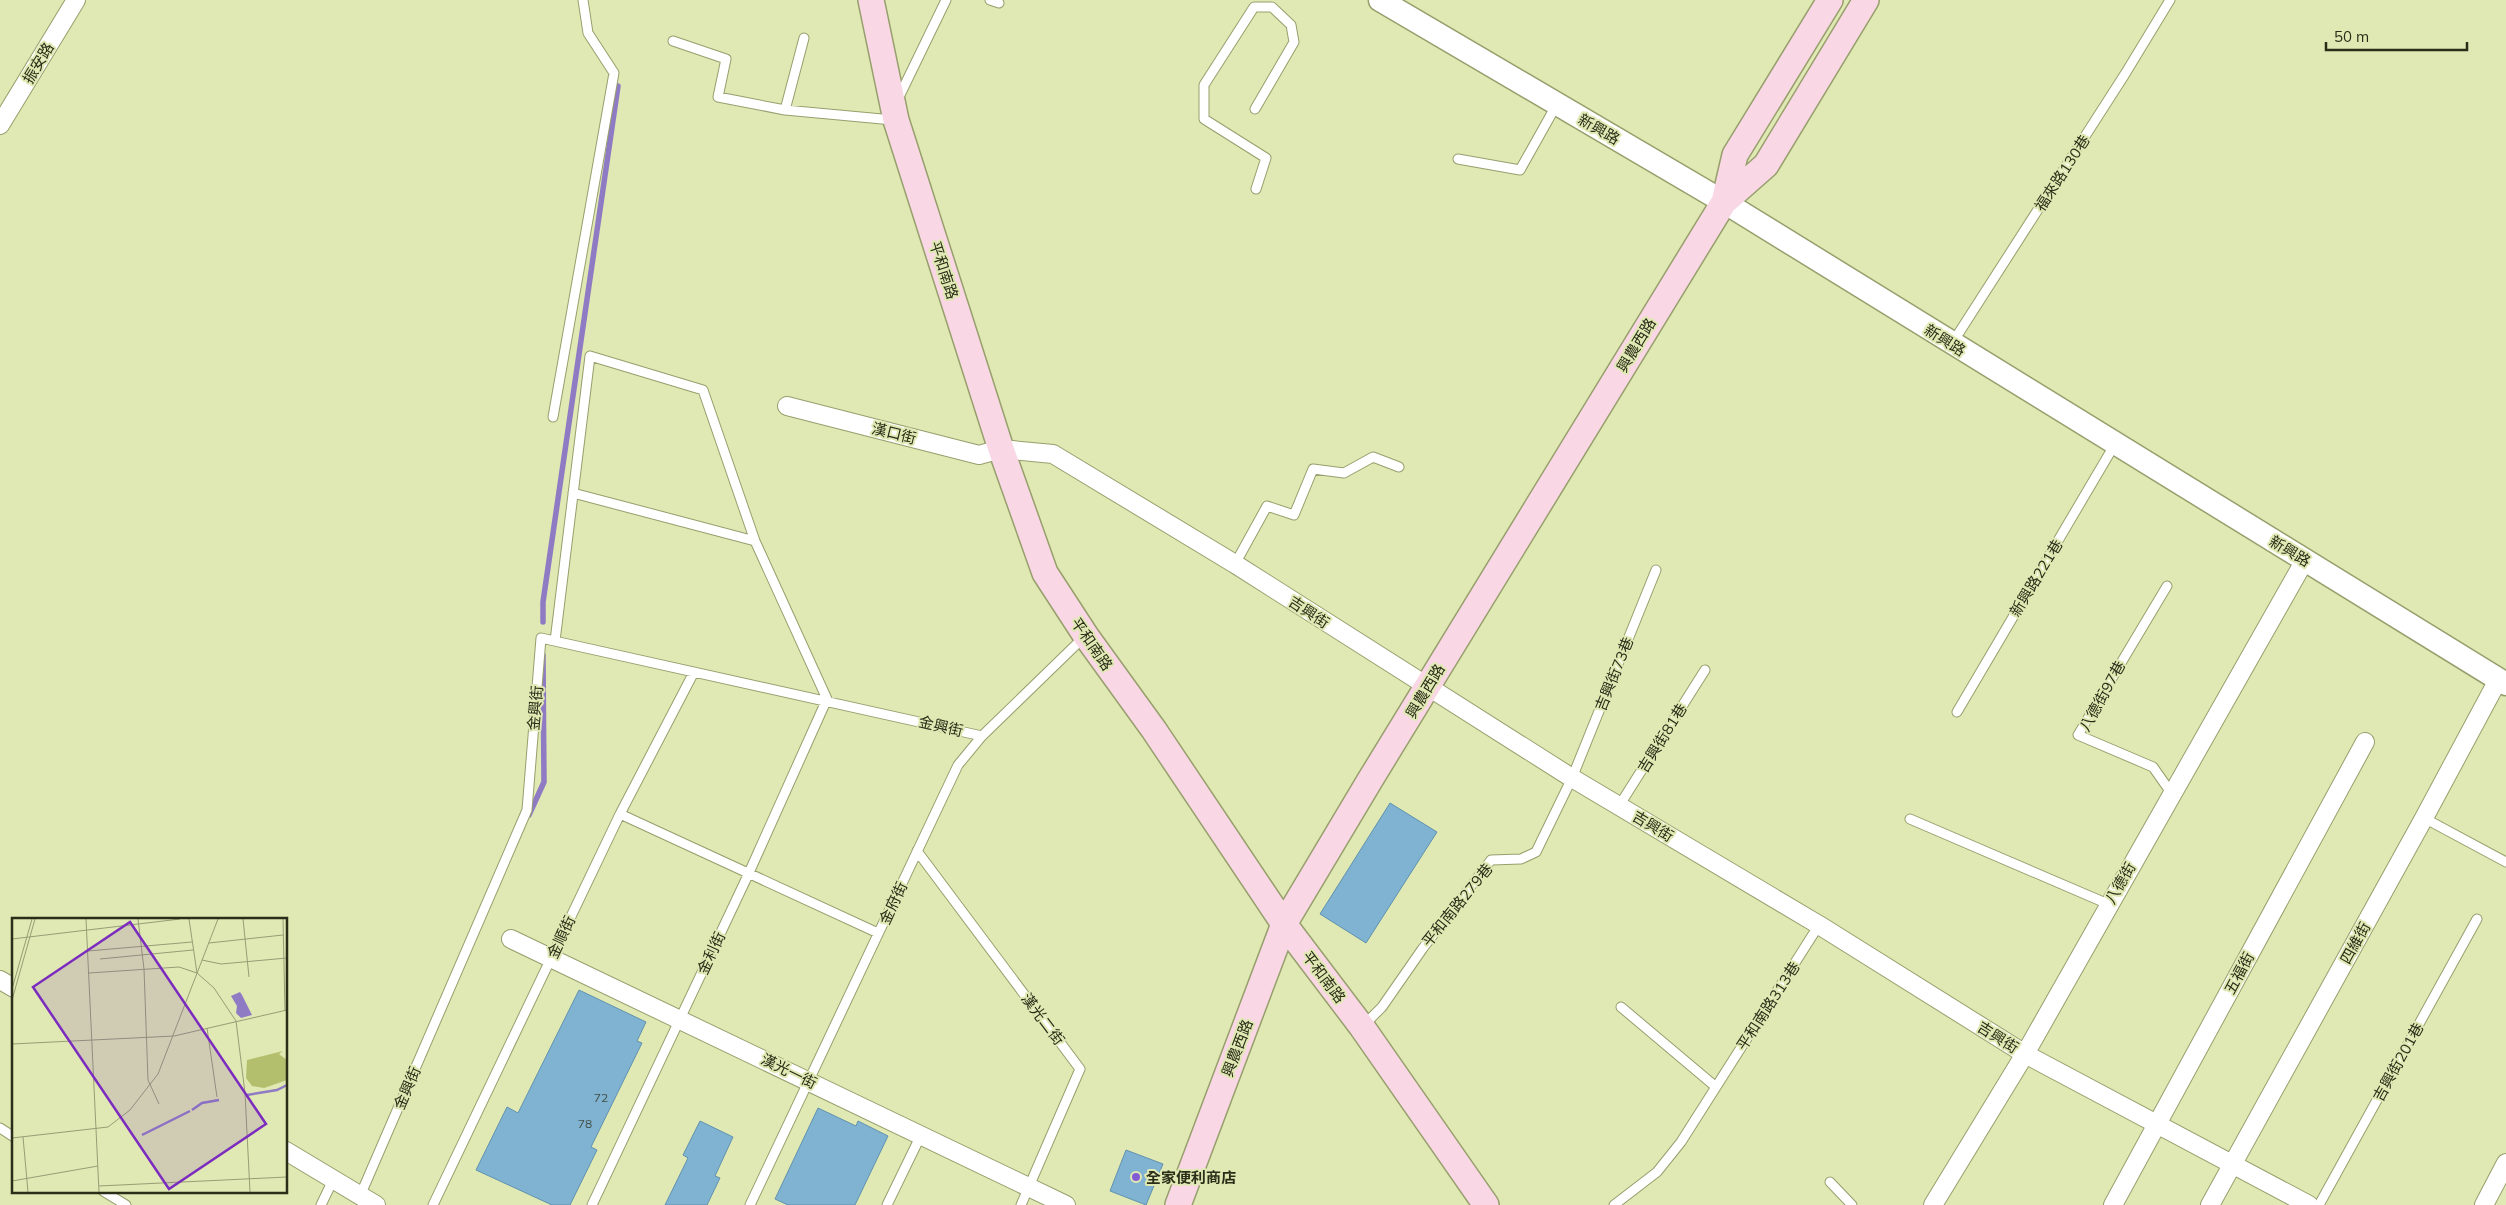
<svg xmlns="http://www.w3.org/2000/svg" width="2506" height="1205" viewBox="0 0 2506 1205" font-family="Mulish,'Noto Sans TC',sans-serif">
<rect width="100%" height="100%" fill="#e0e8b3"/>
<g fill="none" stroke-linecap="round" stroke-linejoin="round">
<path stroke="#8e7bc4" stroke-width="5.5" d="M 543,622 L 543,602 L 618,86
M 529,815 L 544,782 L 543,655"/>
</g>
<path fill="#80b3d1" stroke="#6092af" d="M 1390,803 L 1437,832 L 1366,943 L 1320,914 Z
M 579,990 L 646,1022 L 637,1041 L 642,1043 L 591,1147 L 597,1150 L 570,1205 L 552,1205 L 476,1170 L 507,1107 L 518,1113 Z
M 818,1108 L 856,1126 L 858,1121 L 888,1136 L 855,1205 L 788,1205 L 775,1199 Z
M 700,1121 L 733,1137 L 715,1176 L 720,1178 L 707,1205 L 665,1205 L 688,1158 L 683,1155 Z
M 1126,1150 L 1163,1164 L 1146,1205 L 1110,1191 Z"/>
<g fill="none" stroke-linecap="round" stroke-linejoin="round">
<g stroke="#979f6d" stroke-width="11">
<path id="service" d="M 990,0 L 999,3
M 673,41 L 726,59 L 718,97 L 785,110 L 893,120
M 898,99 L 946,0
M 1255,109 L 1294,42 L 1291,25 L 1272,7 L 1254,7 L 1204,85 L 1204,119 L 1266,158 L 1256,189
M 785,110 L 804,38
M 1458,159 L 1520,170 L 1557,104
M 1953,342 L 2125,74 L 2170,0
M 553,417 L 614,73 L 588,33 L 583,0
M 573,493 L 755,541
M 1235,564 L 1267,506 L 1294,515 L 1313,469 L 1344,473 L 1373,457 L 1399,467
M 2167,586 L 2078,735 L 2153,767 L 2172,794
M 555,641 L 590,356 L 703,390 L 755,541 L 827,699 L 748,875 L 592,1205
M 1957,712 L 2115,444
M 1619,806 L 1705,670
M 620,814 L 878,933
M 2424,818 L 2506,862
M 1910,819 L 2108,904
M 917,851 L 1080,1069 L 1021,1205
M 1621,1007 L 1716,1087
M 1364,1025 L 1382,1007 L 1423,948 L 1491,860 L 1521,859 L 1536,852 L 1572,778 L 1656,570
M 0,1128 L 14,1137
M 1830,1182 L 1852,1205
M 103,1191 L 126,1205
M 360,1196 L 527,810 L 541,638 L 982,736
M 321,1205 L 333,1180
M 433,1205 L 620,814 L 694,672
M 750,1205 L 958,765 L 982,736 L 1085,636
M 887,1205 L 921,1135
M 1614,1205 L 1657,1172 L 1681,1142 L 1819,925
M 2319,1205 L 2477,919"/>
</g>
<g stroke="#979f6d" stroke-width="20">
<path id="minor" d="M 0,125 L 76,0
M 787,406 L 979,455 L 1001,449 L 1053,454 L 1235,564 L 1572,778 L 1819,925 L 2025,1054 L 2309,1205
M 511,939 L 1066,1205
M 0,980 L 14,988
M 286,1151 L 376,1205
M 1933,1205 L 2025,1054 L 2305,560
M 2113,1205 L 2365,742
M 2210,1205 L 2424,818 L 2498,680
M 2484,1205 L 2506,1163"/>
</g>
<g stroke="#979f6d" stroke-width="25">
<path id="tertiary" d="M 1380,0 L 1724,202 L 2506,684"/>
</g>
<g stroke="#979f6d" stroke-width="28">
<path id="secondary" d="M 871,0 L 896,120 L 1001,449 L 1045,573 L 1086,636 L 1154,730 L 1284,924 L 1362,1027 L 1486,1205
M 1724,202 L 1766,165 L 1866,0
M 1178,1205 L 1284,924 L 1370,780 L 1724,202 L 1735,155 L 1830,0"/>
</g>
<use href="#service" stroke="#fff" stroke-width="9"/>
<use href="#minor" stroke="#fff" stroke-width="18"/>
<use href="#tertiary" stroke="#fff" stroke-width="22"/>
<use href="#secondary" stroke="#f9d7e5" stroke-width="25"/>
</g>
<circle fill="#825bd5" stroke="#e0e8b3" stroke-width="2" cx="1136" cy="1177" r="5"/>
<g text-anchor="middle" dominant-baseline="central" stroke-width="4" stroke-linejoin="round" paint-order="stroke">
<g font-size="12" fill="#404e46">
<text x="601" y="1097">72</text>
<text x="585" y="1123">78</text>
</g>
<g font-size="15" fill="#2a2d18" stroke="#e0e8b3">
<text transform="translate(38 63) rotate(-59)">振安路</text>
<text transform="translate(1599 129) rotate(30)">新興路</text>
<text transform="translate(2062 173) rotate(-57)">福來路130巷</text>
<text transform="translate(944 270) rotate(72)">平和南路</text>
<text transform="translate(1945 340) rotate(32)">新興路</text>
<text transform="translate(1636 345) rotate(-59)">興農西路</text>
<text transform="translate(894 433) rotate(14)">漢口街</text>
<text transform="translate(2290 551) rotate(31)">新興路</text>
<text transform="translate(2036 578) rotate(-59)">新興路221巷</text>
<text transform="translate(1309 612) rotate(33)">吉興街</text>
<text transform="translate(1092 644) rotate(55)">平和南路</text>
<text transform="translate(1614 674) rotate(-68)">吉興街73巷</text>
<text transform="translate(1425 691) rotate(-59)">興農西路</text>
<text transform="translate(2102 696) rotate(-61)">八德街97巷</text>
<text transform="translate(535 708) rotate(-85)">金興街</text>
<text transform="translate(941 726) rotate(13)">金興街</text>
<text transform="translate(1662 738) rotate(-58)">吉興街81巷</text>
<text transform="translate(1653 826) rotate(31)">吉興街</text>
<text transform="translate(2120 883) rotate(-60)">八德街</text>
<text transform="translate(893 903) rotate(-65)">金府街</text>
<text transform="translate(1457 905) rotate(-51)">平和南路279巷</text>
<text transform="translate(561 937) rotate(-65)">金順街</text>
<text transform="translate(2355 943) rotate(-61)">四維街</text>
<text transform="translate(711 953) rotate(-65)">金利街</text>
<text transform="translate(2239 973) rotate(-62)">五福街</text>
<text transform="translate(1324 977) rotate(53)">平和南路</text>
<text transform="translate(1768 1006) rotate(-57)">平和南路313巷</text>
<text transform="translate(1043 1019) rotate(53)">漢光二街</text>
<text transform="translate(1998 1037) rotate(32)">吉興街</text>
<text transform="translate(1237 1048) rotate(-69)">興農西路</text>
<text transform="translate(2398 1062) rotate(-61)">吉興街201巷</text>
<text transform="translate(789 1071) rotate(26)">漢光一街</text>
<text transform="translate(407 1088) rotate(-67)">金興街</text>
</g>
<g font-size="15" font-weight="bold" fill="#2a2d18" stroke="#e0e8b3" text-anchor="start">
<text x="1146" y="1177">全家便利商店</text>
</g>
</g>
<g transform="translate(12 918)">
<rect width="275" height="275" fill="#e0e8b3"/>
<path d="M 271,133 L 267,136 L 275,142 L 275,162 L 252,170 L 240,168 L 234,160 L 235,142 Z" fill="#b4bf6d"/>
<path d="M 228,74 L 230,77 L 240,97 L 229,100 L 224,95 L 225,88 L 219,78 Z" fill="#8e7bc4"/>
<path fill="none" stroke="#8e7bc4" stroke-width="2.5" d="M 235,177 L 265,172 L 275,167M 180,192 L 190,185 L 207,182M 130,217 L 178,193"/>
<path fill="none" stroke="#979d75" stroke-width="1" d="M 74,1 L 87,274M 126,1 L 132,51 L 136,162 L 147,186M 177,1 L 185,55 L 202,70 L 224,103 L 233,175 L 238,274M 231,1 L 237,59M 271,1 L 273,93M 0,21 L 168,1M 197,25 L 271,17M 76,33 L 180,24M 88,41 L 181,32M 190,42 L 209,46 L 275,40M 77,55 L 167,49 L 185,55M 0,71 L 20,1M 0,82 L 23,1M 195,110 L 205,179M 0,126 L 162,118 L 275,92M 11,219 L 16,274M 0,220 L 96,209 L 118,192 L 146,156 L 206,1M 0,263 L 86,248M 87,268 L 275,259"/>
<path fill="#7b2cbf" fill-opacity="0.15" stroke="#7b2cbf" stroke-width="2.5" d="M 118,4 L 254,206 L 157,271 L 21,69 Z"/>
<rect width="275" height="275" fill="none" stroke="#2a2d18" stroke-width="2.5"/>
</g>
<path d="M2326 42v8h141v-8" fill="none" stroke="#2a2d18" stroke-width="2.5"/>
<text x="2334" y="42" font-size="15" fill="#2a2d18" stroke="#e0e8b3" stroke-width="4" paint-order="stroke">50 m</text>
</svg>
